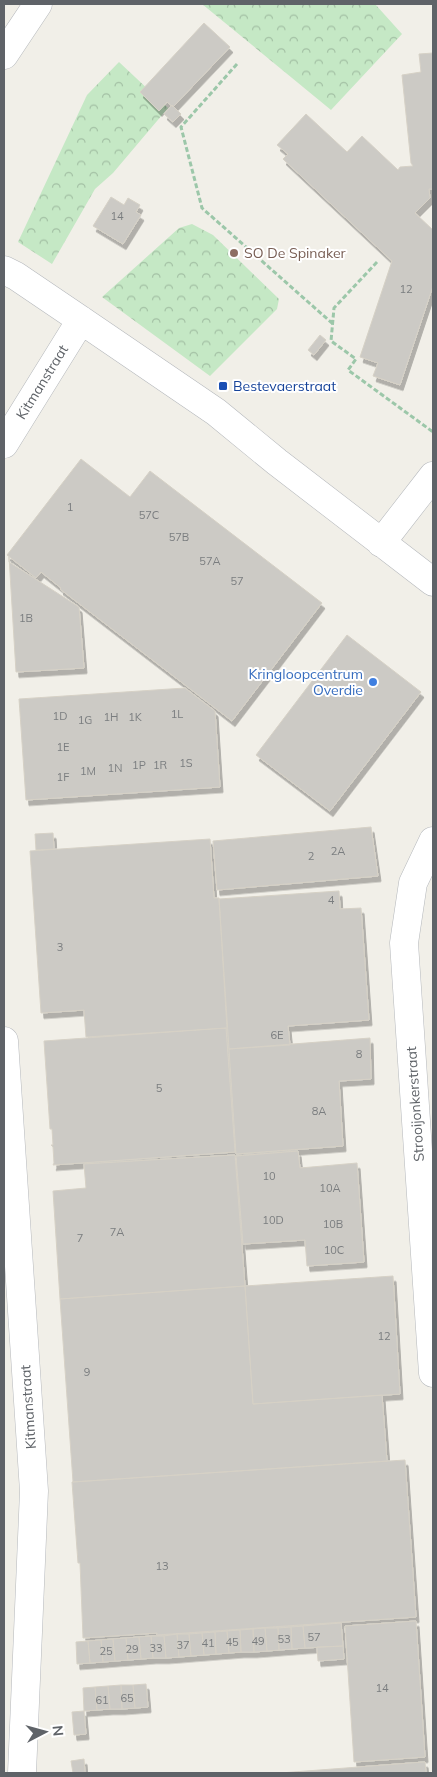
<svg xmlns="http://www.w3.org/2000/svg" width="437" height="1777" viewBox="0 0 437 1777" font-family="Mulish,sans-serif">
<defs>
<pattern id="forest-crowns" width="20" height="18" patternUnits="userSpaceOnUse" patternTransform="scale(1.25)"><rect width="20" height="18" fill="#c5e8c5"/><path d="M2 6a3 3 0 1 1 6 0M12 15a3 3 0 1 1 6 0" fill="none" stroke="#a3c0a4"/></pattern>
<filter id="shadow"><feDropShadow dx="3" dy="5.5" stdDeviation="0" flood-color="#0004"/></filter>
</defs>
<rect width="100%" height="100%" fill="#f1efe8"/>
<path fill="url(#forest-crowns)" d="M 202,4 L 375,4 L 402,34 L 331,110 Z
M 119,62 L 168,108 L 113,173 L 95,189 L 52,264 L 18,242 L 87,95 Z
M 192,224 L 213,235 L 279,299 L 277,309 L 210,376 L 102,297 L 179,228 Z"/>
<path fill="#cccac5" stroke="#d6d1c6" filter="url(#shadow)" d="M 204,23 L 230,47 L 173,107 L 167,102 L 159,111 L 140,92 Z
M 433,53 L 433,189 L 429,189 L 430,198 L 415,213 L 433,230 L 433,286 L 400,385 L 373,376 L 378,363 L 360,357 L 392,261 L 283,159 L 288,154 L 277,145 L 306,114 L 347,152 L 362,136 L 398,170 L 400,167 L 413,166 L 411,163 L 402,75 L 421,72 L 419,54 Z
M 172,105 L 181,114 L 173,122 L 164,114 Z
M 111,197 L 124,205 L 128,198 L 140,205 L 136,212 L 141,215 L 123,244 L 93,226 Z
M 320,335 L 326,340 L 314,355 L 308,350 Z
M 81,459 L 130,497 L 150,471 L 322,603 L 232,721 L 60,589 L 61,588 L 41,572 L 36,578 L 7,555 Z
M 9,557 L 9,562 L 79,607 L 84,668 L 16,672 Z
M 347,635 L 421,692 L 330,811 L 256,755 Z
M 185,688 L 215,711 L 220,787 L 26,800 L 19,699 Z
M 371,827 L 378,876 L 217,890 L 213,841 Z
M 53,833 L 54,849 L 36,850 L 35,834 Z
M 210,839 L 214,898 L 219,898 L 227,1028 L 86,1037 L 84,1010 L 41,1013 L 30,851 Z
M 339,891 L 340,909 L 361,908 L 369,1020 L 288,1026 L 290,1045 L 229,1049 L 219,899 Z
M 226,1028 L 235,1152 L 53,1165 L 54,1163 L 53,1147 L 51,1145 L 53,1145 L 52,1129 L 50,1129 L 44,1041 Z
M 370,1038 L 371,1079 L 339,1081 L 343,1146 L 236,1154 L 229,1049 Z
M 298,1151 L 300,1168 L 357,1163 L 364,1262 L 307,1266 L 305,1240 L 243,1244 L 236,1156 Z
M 235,1155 L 245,1286 L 60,1299 L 53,1191 L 86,1188 L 84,1164 Z
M 393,1276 L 400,1394 L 253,1404 L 245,1286 Z
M 245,1286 L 253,1404 L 382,1395 L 387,1461 L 73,1482 L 60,1299 Z
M 405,1460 L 416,1617 L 157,1635 L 157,1633 L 83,1638 L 80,1563 L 78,1563 L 72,1482 Z
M 416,1621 L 425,1757 L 354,1762 L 345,1626 Z
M 341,1623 L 343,1646 L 305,1648 L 303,1626 Z
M 303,1626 L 305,1648 L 292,1649 L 291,1627 Z
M 291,1627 L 292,1649 L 279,1650 L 278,1628 Z
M 265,1628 L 267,1651 L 254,1652 L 253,1629 Z
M 265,1628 L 278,1628 L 279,1650 L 267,1651 Z
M 253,1629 L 254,1652 L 241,1652 L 240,1630 Z
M 240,1630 L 241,1652 L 229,1653 L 227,1631 Z
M 227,1631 L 229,1653 L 216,1654 L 215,1632 Z
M 215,1632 L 216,1654 L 204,1655 L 202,1633 Z
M 202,1633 L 204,1655 L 191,1656 L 189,1634 Z
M 177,1634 L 189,1634 L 191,1656 L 179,1657 Z
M 177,1634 L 179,1657 L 166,1658 L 164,1636 Z
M 151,1636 L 153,1658 L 141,1659 L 139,1637 Z
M 151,1636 L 164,1636 L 166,1658 L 153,1658 Z
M 139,1637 L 141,1659 L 128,1660 L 126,1638 Z
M 126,1638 L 128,1660 L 115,1661 L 113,1639 Z
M 113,1639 L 115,1661 L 103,1662 L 101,1640 Z
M 101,1640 L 103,1662 L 90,1663 L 88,1641 Z
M 88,1641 L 90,1663 L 77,1664 L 76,1642 Z
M 343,1646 L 344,1659 L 318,1661 L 317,1647 Z
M 146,1684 L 148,1707 L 135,1708 L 133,1685 Z
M 121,1685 L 133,1685 L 135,1708 L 122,1709 Z
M 121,1685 L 122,1709 L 110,1709 L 108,1686 Z
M 108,1686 L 110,1709 L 97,1710 L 95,1687 Z
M 95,1687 L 97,1710 L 84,1711 L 83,1688 Z
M 84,1711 L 86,1734 L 74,1735 L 72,1712 Z
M 84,1759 L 85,1773 L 73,1773 L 71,1761 Z
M 424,1762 L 425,1762 L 426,1773 L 280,1773 Z"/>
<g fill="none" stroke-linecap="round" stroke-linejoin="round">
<g stroke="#b5b8bc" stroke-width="29">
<path id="minor" d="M 4,55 L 38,4
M 4,270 L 16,276 L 81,320 L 216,412 L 277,462 L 433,582
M 4,444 L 81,320
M 381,543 L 433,476
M 433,841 L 413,883 L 404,943 L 433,1373
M 4,1041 L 34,1491 L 22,1773"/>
</g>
<path stroke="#9cc7a9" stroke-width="3" stroke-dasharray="5 2.5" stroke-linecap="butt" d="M 237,64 L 181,127 L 202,208 L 333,324
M 377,262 L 334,308 L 331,341 L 356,359 L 348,370 L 433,432"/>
<use href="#minor" stroke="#fff" stroke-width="28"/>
</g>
<circle fill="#8d6e63" stroke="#fff" stroke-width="2" cx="234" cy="253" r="5"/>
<rect fill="#1a4fb4" stroke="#fff" stroke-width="2" x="218" y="381" width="10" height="10" rx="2.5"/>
<circle fill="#3f7fe0" stroke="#fff" stroke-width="2" cx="373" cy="682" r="5"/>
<g text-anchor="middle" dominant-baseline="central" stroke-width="4" stroke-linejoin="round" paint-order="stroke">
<g font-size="11" fill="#7a7d7f">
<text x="117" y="216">14</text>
<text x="406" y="289">12</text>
<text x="70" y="507">1</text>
<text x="149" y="515">57C</text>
<text x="179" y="537">57B</text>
<text x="210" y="561">57A</text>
<text x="237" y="581">57</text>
<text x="26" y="618">1B</text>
<text x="177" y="714">1L</text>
<text x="60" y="716">1D</text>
<text x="111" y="717">1H</text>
<text x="135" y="717">1K</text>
<text x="85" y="720">1G</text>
<text x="63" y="747">1E</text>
<text x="186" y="763">1S</text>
<text x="139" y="765">1P</text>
<text x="160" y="765">1R</text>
<text x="115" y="768">1N</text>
<text x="88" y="771">1M</text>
<text x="63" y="777">1F</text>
<text x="338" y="851">2A</text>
<text x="311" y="856">2</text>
<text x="331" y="900">4</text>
<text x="60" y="947">3</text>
<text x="277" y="1035">6E</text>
<text x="359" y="1054">8</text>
<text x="159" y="1088">5</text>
<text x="319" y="1111">8A</text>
<text x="269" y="1176">10</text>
<text x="330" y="1188">10A</text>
<text x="273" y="1220">10D</text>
<text x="333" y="1224">10B</text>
<text x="117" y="1232">7A</text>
<text x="80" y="1238">7</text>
<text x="334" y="1250">10C</text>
<text x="384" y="1336">12</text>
<text x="87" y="1372">9</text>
<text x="162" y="1566">13</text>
<text x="314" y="1637">57</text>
<text x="284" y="1639">53</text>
<text x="258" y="1641">49</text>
<text x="232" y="1642">45</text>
<text x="208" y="1643">41</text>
<text x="183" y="1645">37</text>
<text x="156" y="1648">33</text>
<text x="132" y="1649">29</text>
<text x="106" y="1651">25</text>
<text x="382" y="1688">14</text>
<text x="127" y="1698">65</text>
<text x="102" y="1700">61</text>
</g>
<g font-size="14" fill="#785e54" stroke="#fff" text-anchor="start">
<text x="244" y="253">SO De Spinaker</text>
</g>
<g font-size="14" fill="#5f6368" stroke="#fff">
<text transform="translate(42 382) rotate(-58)">Kitmanstraat</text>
<text transform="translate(415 1104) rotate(-94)">Strooijonkerstraat</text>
<text transform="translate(28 1407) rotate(-94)">Kitmanstraat</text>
</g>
<g font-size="14" fill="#164399" stroke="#fff" text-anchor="start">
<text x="233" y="386">Bestevaerstraat</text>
</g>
<g font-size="14" fill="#366cbe" stroke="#fff" text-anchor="end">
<text x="363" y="674">Kringloopcentrum<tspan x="363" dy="16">Overdie</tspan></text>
</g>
</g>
<rect width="437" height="1777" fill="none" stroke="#5f6368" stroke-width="10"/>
<g transform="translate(45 1732) rotate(84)" stroke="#ffffff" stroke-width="4" paint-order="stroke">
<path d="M0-4L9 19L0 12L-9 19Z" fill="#5f6368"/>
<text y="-8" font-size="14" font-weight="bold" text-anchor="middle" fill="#5f6368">N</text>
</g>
</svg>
